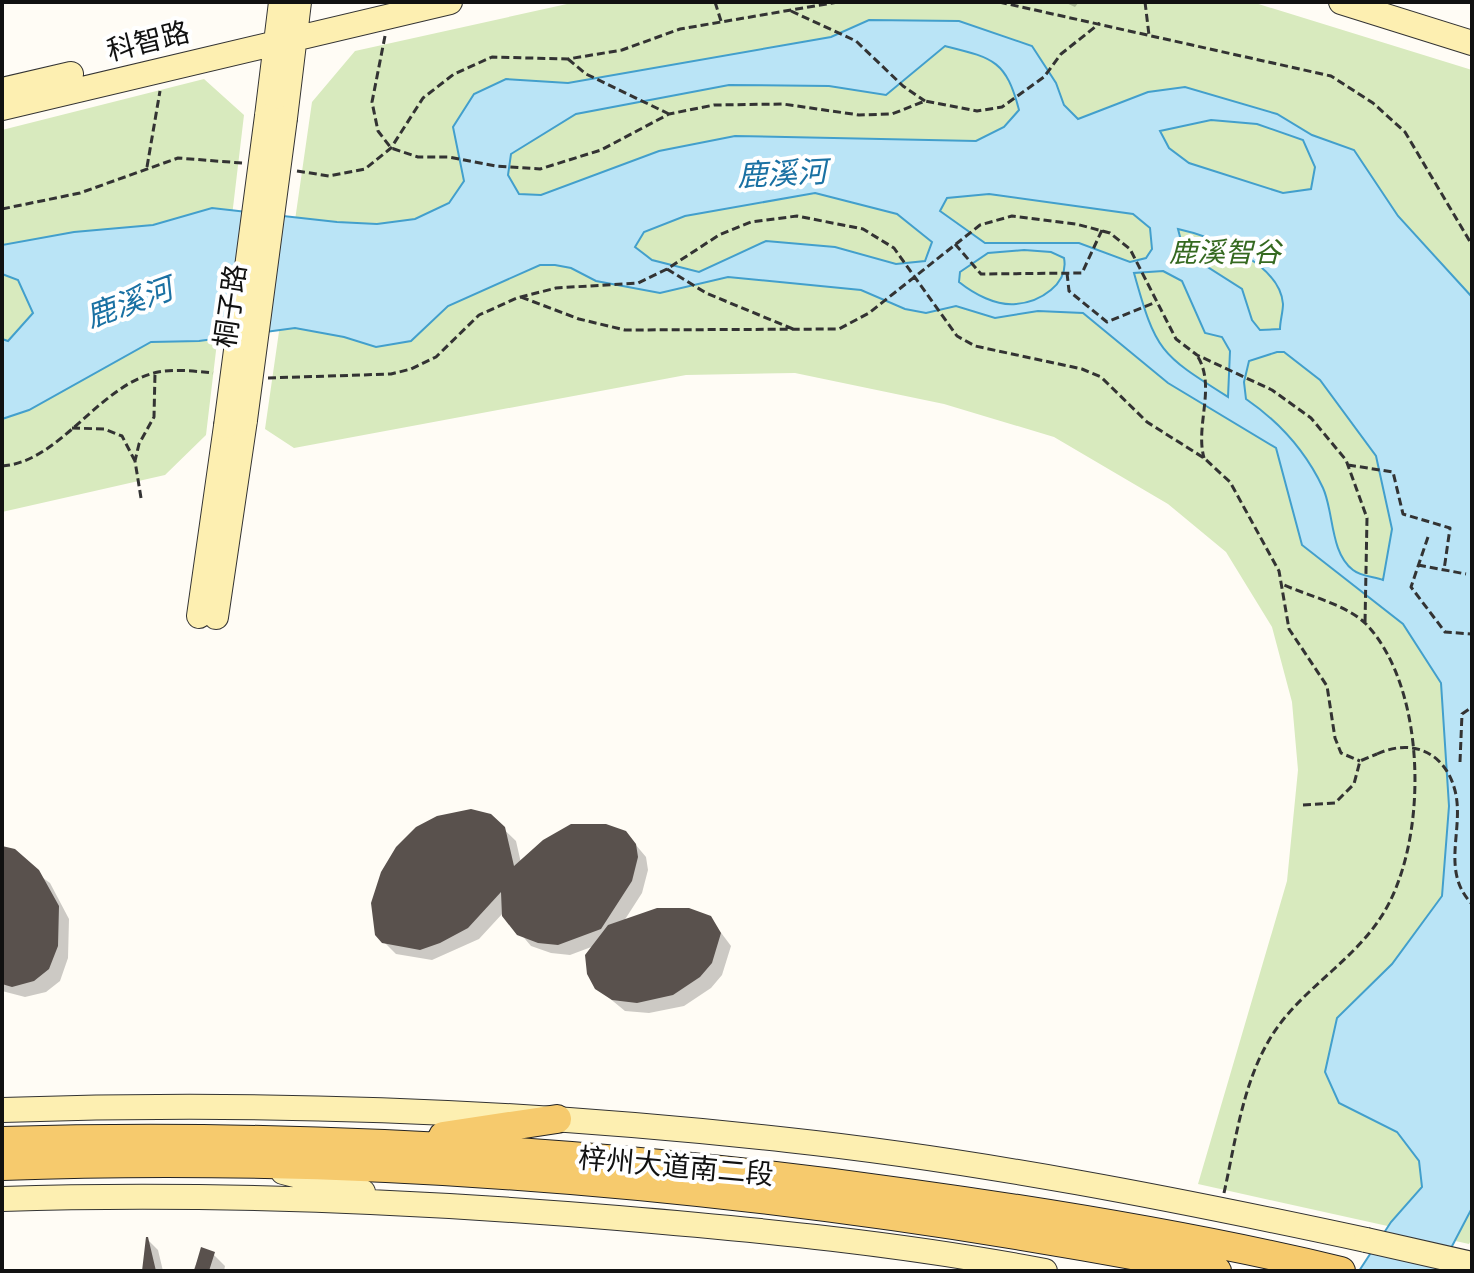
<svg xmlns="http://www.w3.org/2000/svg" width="1474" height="1273" viewBox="0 0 1474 1273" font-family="Merriweather,'Noto Sans SC',serif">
<rect width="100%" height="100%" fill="#fffcf5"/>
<path fill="#d8eabe" d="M 576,2 L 1252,2 L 1472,70 L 1472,1238 L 1469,1244 L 1198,1184 L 1287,881 L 1298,770 L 1292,702 L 1272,627 L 1226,552 L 1168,504 L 1054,437 L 944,404 L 795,373 L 686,375 L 294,448 L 265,429 L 312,102 L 355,51 Z
M 204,79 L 244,115 L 206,435 L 165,475 L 2,512 L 2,130 Z"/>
<path fill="#bae4f6" stroke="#429fcc" stroke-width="2" fill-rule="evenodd" d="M 869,20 L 959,21 L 1032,46 L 1056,83 L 1064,105 L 1078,119 L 1148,92 L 1185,87 L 1277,114 L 1312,135 L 1354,150 L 1398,216 L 1472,297 L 1472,1208 L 1439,1271 L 1359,1271 L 1391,1222 L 1422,1187 L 1419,1161 L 1397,1132 L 1339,1103 L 1325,1072 L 1337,1018 L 1392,964 L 1442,896 L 1449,806 L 1441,683 L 1403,624 L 1302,545 L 1276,448 L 1168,383 L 1083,313 L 1038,311 L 995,318 L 956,306 L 926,313 L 905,309 L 861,290 L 728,277 L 660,293 L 596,281 L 571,268 L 555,265 L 540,265 L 448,306 L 411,341 L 376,347 L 344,337 L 295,328 L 199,341 L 151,342 L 29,410 L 2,419 L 2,339 L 8,341 L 33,313 L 18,280 L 2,274 L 2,245 L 74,232 L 153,225 L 212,208 L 337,222 L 377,224 L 415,219 L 449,203 L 464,181 L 453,127 L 474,94 L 506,79 L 568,83 L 831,37 ZM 945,46 C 993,58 1006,60 1019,110 L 1004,127 L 976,141 L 735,136 L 659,151 L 541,195 L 519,194 L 508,175 L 511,154 L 576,114 L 729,85 L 829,86 L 886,95 ZM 1211,120 L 1257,124 L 1303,140 L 1315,167 L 1311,189 L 1283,193 L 1189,163 L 1169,148 L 1160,131 ZM 815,193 L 897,214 L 932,242 L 925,261 L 896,264 L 835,247 L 766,241 L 699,272 L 652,260 L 635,247 L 644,232 L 685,216 ZM 989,194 L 1133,214 L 1150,228 L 1152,249 L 1146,258 L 1130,262 L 1079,243 L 985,243 L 940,211 L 947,198 ZM 1178,229 C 1211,236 1280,263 1283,304 C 1283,312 1280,321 1280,329 L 1260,330 L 1252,320 L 1242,289 L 1184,252 ZM 1024,250 L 1051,252 L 1064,258 C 1069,284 1040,302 1016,304 C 996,306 974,294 959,282 L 960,272 L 988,253 ZM 1163,271 L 1182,281 L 1205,333 L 1222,337 L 1230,351 L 1228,397 C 1160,354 1156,352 1134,273 ZM 1277,352 L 1284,352 L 1320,380 L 1376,456 L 1392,529 L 1383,580 C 1375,577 1360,576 1353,570 C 1330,553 1334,512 1323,488 C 1306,452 1278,421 1246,399 L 1244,382 L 1249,361 Z"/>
<path fill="#0003" d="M 1064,2 L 1079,2 L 1075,7 Z
M 490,816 L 516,841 L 521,863 L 625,832 L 646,857 L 648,870 L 642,893 L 624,921 L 710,918 L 731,946 L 722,975 L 711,988 L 684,1006 L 649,1013 L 625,1011 L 597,988 L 594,946 L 570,955 L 551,953 L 531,946 L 503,913 L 479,939 L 432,960 L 396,954 L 384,942 Z
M 2,848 L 50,883 L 69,919 L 68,958 L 60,981 L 46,992 L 25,997 L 2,991 Z
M 149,1241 L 158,1250 L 163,1271 L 145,1271 Z
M 202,1250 L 213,1254 L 225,1266 L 224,1271 L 193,1271 Z"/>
<path fill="#59514d" d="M 471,809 L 491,814 L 505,827 L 514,866 L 543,840 L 571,824 L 606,824 L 626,831 L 636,844 L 638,857 L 632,881 L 601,929 L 558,945 L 538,943 L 517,935 L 502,916 L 501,892 L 468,928 L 440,943 L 420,950 L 382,943 L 375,935 L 371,903 L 381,872 L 396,847 L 416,827 L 437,816 Z
M 2,846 L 15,849 L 39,870 L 59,906 L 58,946 L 49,969 L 34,981 L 12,987 L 2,984 Z
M 657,908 L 689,908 L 711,916 L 721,933 L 712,963 L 700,977 L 673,995 L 637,1003 L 612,1000 L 595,989 L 587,974 L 585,955 L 608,925 Z
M 146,1237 L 148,1237 L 156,1271 L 142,1271 Z
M 201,1247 L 215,1252 L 209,1271 L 194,1271 Z"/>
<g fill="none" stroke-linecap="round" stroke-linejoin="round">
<g stroke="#333" stroke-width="26">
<path id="secondary" d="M 1341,2 L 1472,43
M 2,90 L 71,74
M 2,108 L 450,2
M 267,116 L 281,2
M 285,118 L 299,2
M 199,616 L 226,426
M 216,617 L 245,420
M 2,1110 C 263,1101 528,1111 788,1140 C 982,1161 1175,1199 1366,1240
M 283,1172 L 363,1192
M 2,1199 C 208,1192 413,1201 618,1218 C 761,1230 904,1244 1045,1271"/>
</g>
<g stroke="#222" stroke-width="30">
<path id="primary" d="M 443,1136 L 557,1119
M 2,1141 C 305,1132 608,1151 908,1193 C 1053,1213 1199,1237 1341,1271
M 2,1166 C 409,1151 818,1193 1217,1271"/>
</g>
<path stroke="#333" stroke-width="3" stroke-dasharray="8 4" stroke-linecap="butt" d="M 715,2 L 721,21
M 999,2 L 1331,76 L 1373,103 L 1405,132 L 1472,245
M 1145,2 L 1149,35
M 791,11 L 856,41 L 903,86 L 925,101
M 385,36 L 372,102 L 378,131 L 391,148 L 418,157 L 449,157 L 496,166 L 540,169 L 601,150 L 669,114 L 714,105 L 783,104 L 859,115 L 892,114 L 925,101 L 977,111 L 1002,107 L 1044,77 L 1061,54 L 1100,23
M 568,59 L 586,74 L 669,114
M 147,167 L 160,91
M 297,171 L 329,176 L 365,169 L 391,148 L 423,98 L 454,74 L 492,57 L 568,59 L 622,50 L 680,29 L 838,2
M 2,209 L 80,193 L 178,158 L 242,163
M 955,244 L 981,274 L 1082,273 L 1102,230
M 667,269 L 706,293 L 793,329
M 1067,273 L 1069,291 L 1107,322 L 1156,302
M 521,297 L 579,319 L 625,330 L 839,329 L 869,313 L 980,225 L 1012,216 L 1076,224 L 1110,233 L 1130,249 L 1176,339 L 1197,355 L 1272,390 L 1311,418 L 1346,460 L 1367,518 L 1365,623
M 1198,357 C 1216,387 1195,426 1204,458
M 268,378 L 391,374 L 411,369 L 436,357 L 479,315 L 517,298 L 556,288 L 638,283 L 667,269 L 719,235 L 751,222 L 797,216 L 863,229 L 894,248 L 957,336 L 975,346 L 1082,369 L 1101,377 L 1147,422 L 1204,458 L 1230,482 L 1279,571 L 1289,629 L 1327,686 L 1335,738 L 1341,753 L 1360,761
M 72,428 L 104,429 L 122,436 L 135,461
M 1348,465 L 1393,472 L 1403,514 L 1450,528 L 1444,570
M 2,466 C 61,462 98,385 158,372 C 175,369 195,371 213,373
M 141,498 L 135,461 L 139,444 L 154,417 L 155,373
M 1428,537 L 1411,587 L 1445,632 L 1472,634
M 1418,565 L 1466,574
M 1460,762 L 1462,714 L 1472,707
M 1303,805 L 1335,803 L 1354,784 L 1360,761 L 1377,754
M 1224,1193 C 1235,1144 1242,1087 1268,1042 C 1296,992 1350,965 1381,917 C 1429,844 1428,689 1366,624 C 1347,605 1309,596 1284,585"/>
<use href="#secondary" stroke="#fdefb1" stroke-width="24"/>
<use href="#primary" stroke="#f6ca6d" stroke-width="28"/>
<g stroke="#333" stroke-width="26" stroke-linecap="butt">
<path id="secondary-bridge" d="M 245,420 L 285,118
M 226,426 L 267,116
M 1366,1240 L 1472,1264"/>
</g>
<path stroke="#333" stroke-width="3" stroke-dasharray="8 4" stroke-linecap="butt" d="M 1377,754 C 1414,737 1448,754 1456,795 C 1463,832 1441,872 1472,904"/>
<use href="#secondary-bridge" stroke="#fdefb1" stroke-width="24"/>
</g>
<g text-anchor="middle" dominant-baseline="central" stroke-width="8" stroke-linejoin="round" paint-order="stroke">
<g font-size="28" fill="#111" stroke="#fff">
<text transform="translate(148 41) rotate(-14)">科智路</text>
<text transform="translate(230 306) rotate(-82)">桐子路</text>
<text transform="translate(676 1166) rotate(5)">梓州大道南二段</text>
</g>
<g font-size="28" font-style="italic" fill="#356920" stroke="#fff">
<text x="1225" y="252">鹿溪智谷</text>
</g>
<g font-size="30" font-style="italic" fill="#1a71a3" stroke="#fff">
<text transform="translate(782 173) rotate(-3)">鹿溪河</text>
<text transform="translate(129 302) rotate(-20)">鹿溪河</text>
</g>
</g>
<rect width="1474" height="1273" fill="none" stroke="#111111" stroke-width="8"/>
</svg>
